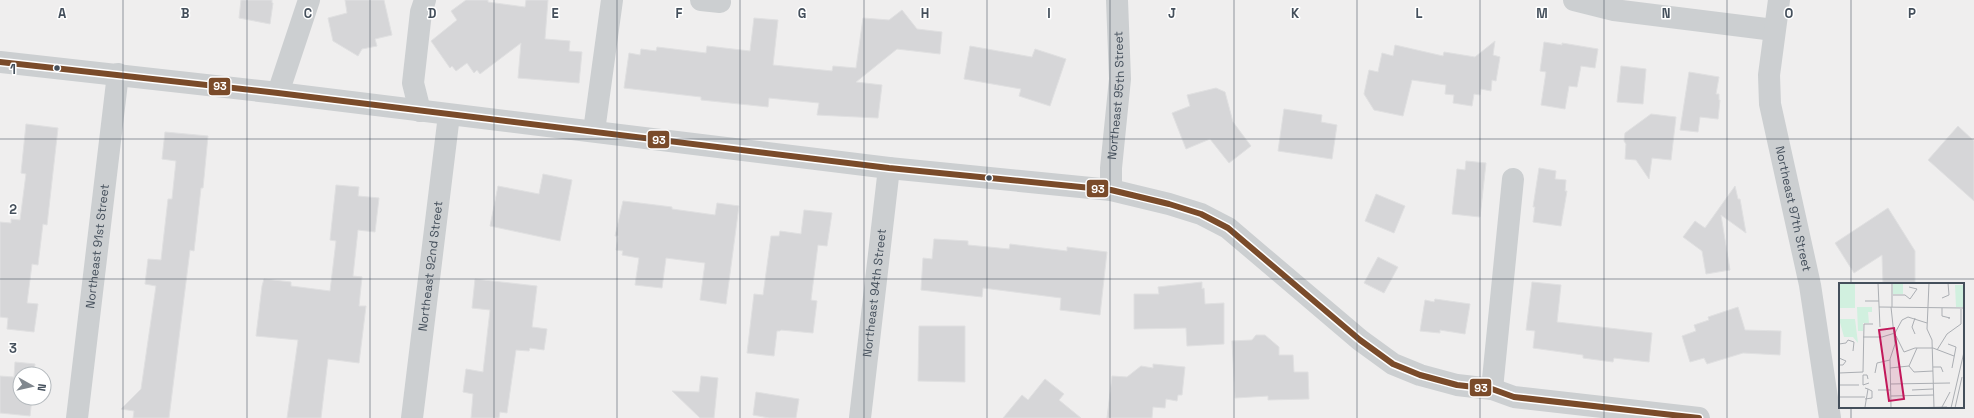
<svg xmlns="http://www.w3.org/2000/svg" width="1974" height="418" viewBox="0 0 1974 418" font-family="'Space Grotesk',sans-serif">
<rect width="100%" height="100%" fill="#efeeee"/>
<path fill="#d6d6d8" stroke="#e0e0e1" d="M 241,0 L 272,0 L 272,3 L 273,3 L 270,24 L 239,18 Z
M 345,0 L 384,0 L 392,35 L 375,39 L 377,46 L 362,49 L 358,56 L 333,41 L 328,18 L 347,13 Z
M 466,0 L 488,0 L 488,2 L 525,7 L 526,0 L 548,0 L 545,39 L 570,41 L 569,51 L 582,52 L 579,83 L 518,78 L 521,43 L 480,74 L 477,70 L 474,73 L 467,63 L 456,71 L 452,66 L 450,68 L 431,41 L 457,20 L 451,11 Z
M 902,10 L 917,29 L 942,32 L 940,54 L 897,49 L 856,82 L 882,85 L 878,118 L 817,115 L 819,103 L 769,98 L 768,107 L 701,100 L 701,97 L 624,88 L 629,53 L 640,55 L 641,49 L 656,51 L 657,47 L 706,53 L 707,46 L 750,51 L 754,18 L 778,20 L 773,65 L 832,71 L 833,66 L 856,68 L 863,18 L 889,20 Z
M 1495,41 L 1493,55 L 1500,57 L 1496,81 L 1492,80 L 1491,91 L 1481,89 L 1480,95 L 1474,94 L 1472,106 L 1453,103 L 1454,95 L 1445,94 L 1446,85 L 1412,80 L 1403,116 L 1374,110 L 1364,94 L 1369,70 L 1378,72 L 1382,53 L 1393,56 L 1395,45 L 1443,56 L 1444,52 L 1475,57 Z
M 1544,42 L 1562,45 L 1562,43 L 1598,49 L 1595,68 L 1581,66 L 1577,87 L 1569,86 L 1565,109 L 1541,105 L 1546,72 L 1540,71 Z
M 970,46 L 1032,57 L 1035,49 L 1066,59 L 1050,106 L 1019,96 L 1021,89 L 964,79 Z
M 1621,66 L 1646,69 L 1643,104 L 1617,102 Z
M 1689,72 L 1719,77 L 1716,94 L 1719,94 L 1719,100 L 1720,100 L 1718,119 L 1700,117 L 1698,132 L 1680,130 Z
M 1216,88 L 1225,92 L 1233,122 L 1251,146 L 1229,163 L 1210,139 L 1186,149 L 1172,113 L 1190,106 L 1187,95 Z
M 1284,109 L 1322,115 L 1321,122 L 1337,125 L 1332,159 L 1278,151 Z
M 1651,114 L 1676,117 L 1671,160 L 1652,158 L 1649,179 L 1636,160 L 1625,159 L 1626,144 L 1624,141 L 1625,133 Z
M 26,124 L 58,128 L 47,225 L 43,224 L 38,265 L 32,264 L 27,303 L 38,304 L 34,332 L 7,329 L 8,318 L 0,317 L 0,222 L 11,223 L 11,219 L 20,220 L 26,174 L 21,173 Z
M 1958,126 L 1974,141 L 1974,201 L 1928,160 Z
M 165,132 L 208,136 L 203,188 L 201,188 L 194,251 L 190,250 L 169,418 L 133,418 L 134,411 L 121,409 L 141,389 L 156,286 L 145,284 L 148,259 L 161,260 L 168,199 L 172,199 L 176,161 L 162,159 Z
M 1466,161 L 1486,163 L 1480,217 L 1452,214 L 1457,169 L 1465,170 Z
M 1539,168 L 1556,171 L 1555,179 L 1566,180 L 1565,191 L 1567,191 L 1561,226 L 1533,222 L 1535,207 L 1533,207 Z
M 543,174 L 572,180 L 560,241 L 490,226 L 498,186 L 539,194 Z
M 336,185 L 359,187 L 358,196 L 379,198 L 375,232 L 358,230 L 353,276 L 362,277 L 359,306 L 366,306 L 359,363 L 328,359 L 321,418 L 287,418 L 298,340 L 256,336 L 262,286 L 264,279 L 291,282 L 291,286 L 330,291 L 336,241 L 330,240 Z
M 1735,186 L 1738,199 L 1740,199 L 1746,233 L 1721,215 L 1730,270 L 1706,274 L 1702,251 L 1683,237 L 1695,221 L 1705,228 Z
M 1376,194 L 1405,206 L 1394,233 L 1365,221 Z
M 623,201 L 672,207 L 672,209 L 715,215 L 717,203 L 739,206 L 726,304 L 700,300 L 705,263 L 666,258 L 662,288 L 635,285 L 639,258 L 622,255 L 623,251 L 616,250 L 618,236 L 615,236 Z
M 1888,208 L 1915,251 L 1915,284 L 1883,284 L 1882,255 L 1854,273 L 1835,243 Z
M 804,210 L 832,213 L 827,246 L 818,245 L 811,300 L 817,301 L 813,333 L 781,330 L 780,331 L 777,331 L 774,356 L 747,353 L 754,294 L 763,295 L 771,236 L 779,236 L 780,231 L 801,234 Z
M 934,239 L 968,241 L 968,245 L 1009,249 L 1010,244 L 1067,251 L 1067,247 L 1107,252 L 1100,315 L 1060,310 L 1061,298 L 983,288 L 982,297 L 921,290 L 923,258 L 932,259 Z
M 1378,257 L 1398,267 L 1384,293 L 1364,283 Z
M 475,279 L 537,286 L 532,327 L 547,329 L 544,350 L 530,348 L 529,351 L 516,350 L 507,413 L 500,412 L 499,418 L 471,418 L 473,394 L 463,392 L 466,369 L 483,372 L 490,310 L 472,308 Z
M 1202,282 L 1202,289 L 1204,288 L 1205,304 L 1224,303 L 1224,344 L 1187,346 L 1186,328 L 1134,329 L 1134,294 L 1159,294 L 1158,287 Z
M 1532,282 L 1561,285 L 1557,322 L 1652,333 L 1649,362 L 1614,358 L 1613,362 L 1583,358 L 1583,355 L 1533,348 L 1535,331 L 1526,330 Z
M 1435,299 L 1470,304 L 1465,334 L 1440,330 L 1440,333 L 1420,331 L 1425,300 L 1434,302 Z
M 1738,307 L 1745,330 L 1781,331 L 1780,355 L 1743,353 L 1707,364 L 1704,358 L 1690,362 L 1682,336 L 1696,331 L 1694,325 L 1709,320 L 1708,317 Z
M 919,326 L 965,326 L 965,382 L 918,381 Z
M 1256,335 L 1265,335 L 1279,347 L 1279,355 L 1293,355 L 1294,372 L 1308,372 L 1309,399 L 1268,400 L 1268,396 L 1235,398 L 1232,341 L 1252,340 Z
M 15,362 L 35,364 L 34,374 L 20,374 L 20,398 L 32,398 L 30,416 L 0,413 L 0,376 L 14,377 Z
M 1153,364 L 1185,367 L 1182,395 L 1178,395 L 1177,401 L 1166,399 L 1165,408 L 1153,407 L 1152,418 L 1107,418 L 1112,376 L 1127,377 L 1141,366 L 1153,368 Z
M 701,376 L 718,378 L 714,418 L 700,418 L 672,391 L 699,392 Z
M 1045,379 L 1064,394 L 1059,400 L 1081,418 L 1003,418 L 1022,395 L 1028,400 Z
M 756,392 L 799,399 L 796,418 L 769,418 L 753,415 Z"/>
<g fill="none" stroke-linecap="round" stroke-linejoin="round">
<g stroke="#cccfd1" stroke-width="22">
<path d="M 701,0 L 720,2"/>
<path d="M 1574,0 L 1614,10 L 1774,30"/>
<path id="s1" d="M 1779,0 L 1769,75 L 1770,104 L 1810,285 L 1830,418"/>
<path d="M 0,62 L 278,93 L 889,168 L 1111,190 L 1169,204 L 1201,214 L 1228,228 L 1360,340 L 1393,364 L 1420,375 L 1457,385 L 1492,389 L 1514,397 L 1699,418"/>
<path d="M 278,93 L 309,0"/>
<path d="M 420,111 L 413,83 L 421,12 L 425,0"/>
<path d="M 594,131 L 612,0"/>
<path id="s2" d="M 1111,190 L 1111,168 L 1120,79 L 1117,0"/>
<path d="M 1492,389 L 1513,179"/>
<path id="s3" d="M 77,418 L 118,74"/>
<path id="s4" d="M 412,418 L 449,115"/>
<path id="s5" d="M 860,418 L 889,168"/>
</g>
<g stroke="#fff" stroke-width="9">
<path id="bus-1" d="M 0,62 L 278,93 L 889,168 L 1111,190 L 1169,204 L 1201,214 L 1228,228 L 1360,340 L 1393,364 L 1420,375 L 1457,385 L 1492,389 L 1514,397 L 1699,418"/>
</g>
<use href="#bus-1" stroke="#7a4b2a" stroke-width="6"/>
</g>
<path fill="none" stroke="#444f5b" stroke-width="1" stroke-opacity="0.55" d="M 123,0 L 123,418M 247,0 L 247,418M 370,0 L 370,418M 494,0 L 494,418M 617,0 L 617,418M 740,0 L 740,418M 864,0 L 864,418M 987,0 L 987,418M 1110,0 L 1110,418M 1234,0 L 1234,418M 1357,0 L 1357,418M 1480,0 L 1480,418M 1604,0 L 1604,418M 1727,0 L 1727,418M 1851,0 L 1851,284M 0,139 L 1974,139M 0,279 L 1974,279M 1851,407 L 1851,418"/>
<g fill="#444f5b" stroke="#fff" stroke-width="1.5">
<circle cx="57" cy="68" r="3.5"/>
<circle cx="989" cy="178" r="3.5"/>
</g>
<g text-anchor="middle" dominant-baseline="central" stroke-width="3" stroke-linejoin="round" paint-order="stroke">
<g font-size="12" fill="#444f5b" stroke="#fff">
<text stroke="none"><textPath href="#s2" startOffset="95">Northeast 95th Street</textPath></text>
<text stroke="none"><textPath href="#s1" startOffset="212">Northeast 97th Street</textPath></text>
<text stroke="none"><textPath href="#s3" startOffset="173">Northeast 91st Street</textPath></text>
<text stroke="none"><textPath href="#s4" startOffset="153">Northeast 92nd Street</textPath></text>
<text stroke="none"><textPath href="#s5" startOffset="126">Northeast 94th Street</textPath></text>
</g>
</g>
<g transform="translate(1839 283)">
<rect width="125" height="125" fill="#efeeee"/>
<path d="M 0,0 L 16,0 L 16,25 L 0,25 ZM 54,0 L 64,0 L 64,11 L 54,11 ZM 116,2 L 125,2 L 125,24 L 117,24 ZM 18,24 L 33,24 L 33,29 L 29,29 L 30,40 L 24,40 L 24,48 L 19,48 ZM 0,36 L 16,36 L 19,60 L 14,54 L 5,54 Z" fill="#d1f0df"/>
<path fill="none" stroke="#abaeb3" stroke-width="1" d="M 39,0 L 41,44M 53,0 L 53,24M 90,0 L 88,46 L 93,57 L 95,125M 70,4 L 78,6 L 71,16M 54,12 L 66,12 L 71,16M 103,15 L 110,12 L 109,0M 26,18 L 40,18M 40,24 L 125,25M 103,25 L 103,33 L 111,35 L 109,35M 76,51 L 73,44 L 76,35M 57,53 L 65,69 L 76,65 L 94,65 L 115,73M 24,54 L 43,54 L 56,50 L 63,37 L 69,34 L 88,40M 0,61 L 7,60 L 9,57 L 15,59 L 14,68M 109,61 L 117,64 L 113,85M 98,67 L 108,51 L 122,41 L 122,26M 0,75 L 7,78 L 4,82 L 0,82M 70,83 L 75,89 L 94,88M 70,83 L 78,65M 94,84 L 102,84 L 104,89M 51,85 L 70,83M 0,90 L 24,89 L 25,41 L 34,41M 36,90 L 38,80 L 51,77M 29,96 L 28,92 L 24,92 L 24,102 L 30,100M 51,101 L 111,100M 0,102 L 20,102M 26,105 L 29,106 L 26,124M 39,107 L 52,107M 73,107 L 94,106M 52,113 L 95,112M 0,114 L 26,114M 26,116 L 33,115 L 33,108 L 29,106M 103,124 L 111,109M 52,125 L 51,76 L 56,61 L 52,24M 69,125 L 108,124M 112,125 L 125,69M 116,125 L 123,94"/>
<path fill="#c2185b" fill-opacity="0.15" stroke="#c2185b" stroke-width="2" d="M 55,45 L 65,116 L 50,118 L 40,47 Z"/>
<rect width="125" height="125" fill="none" stroke="#444f5b" stroke-width="2"/>
</g>
<g font-size="13" text-anchor="middle" font-weight="bold" fill="#444f5b" stroke="#fff" stroke-width="3" stroke-linejoin="round" paint-order="stroke">
<text x="62" y="18">A</text>
<text x="185" y="18">B</text>
<text x="308" y="18">C</text>
<text x="432" y="18">D</text>
<text x="555" y="18">E</text>
<text x="679" y="18">F</text>
<text x="802" y="18">G</text>
<text x="925" y="18">H</text>
<text x="1049" y="18">I</text>
<text x="1172" y="18">J</text>
<text x="1295" y="18">K</text>
<text x="1419" y="18">L</text>
<text x="1542" y="18">M</text>
<text x="1666" y="18">N</text>
<text x="1789" y="18">O</text>
<text x="1912" y="18">P</text>
<text x="13" y="74">1</text>
<text x="13" y="214">2</text>
<text x="13" y="353">3</text>
</g>
<g stroke="#fff" stroke-width="1.5">
<rect x="208" y="77" width="23" height="19" rx="4" fill="#7a4b2a"/>
<rect x="647" y="130" width="23" height="19" rx="4" fill="#7a4b2a"/>
<rect x="1086" y="179" width="23" height="19" rx="4" fill="#7a4b2a"/>
<rect x="1469" y="378" width="23" height="19" rx="4" fill="#7a4b2a"/>
</g>
<g font-size="11" text-anchor="middle" font-weight="bold" fill="#fff">
<text x="220" y="90">93</text>
<text x="659" y="144">93</text>
<text x="1098" y="193">93</text>
<text x="1481" y="392">93</text>
</g>
<g transform="translate(32 386) rotate(98)"><circle r="19" fill="#ffffff" stroke="#b4b9bd"/>
<path d="M0-3L7 15L0 10L-7 15Z" fill="#80878e"/>
<text y="-6" font-size="11" font-weight="bold" text-anchor="middle" fill="#444f5b">N</text>
</g>
</svg>
